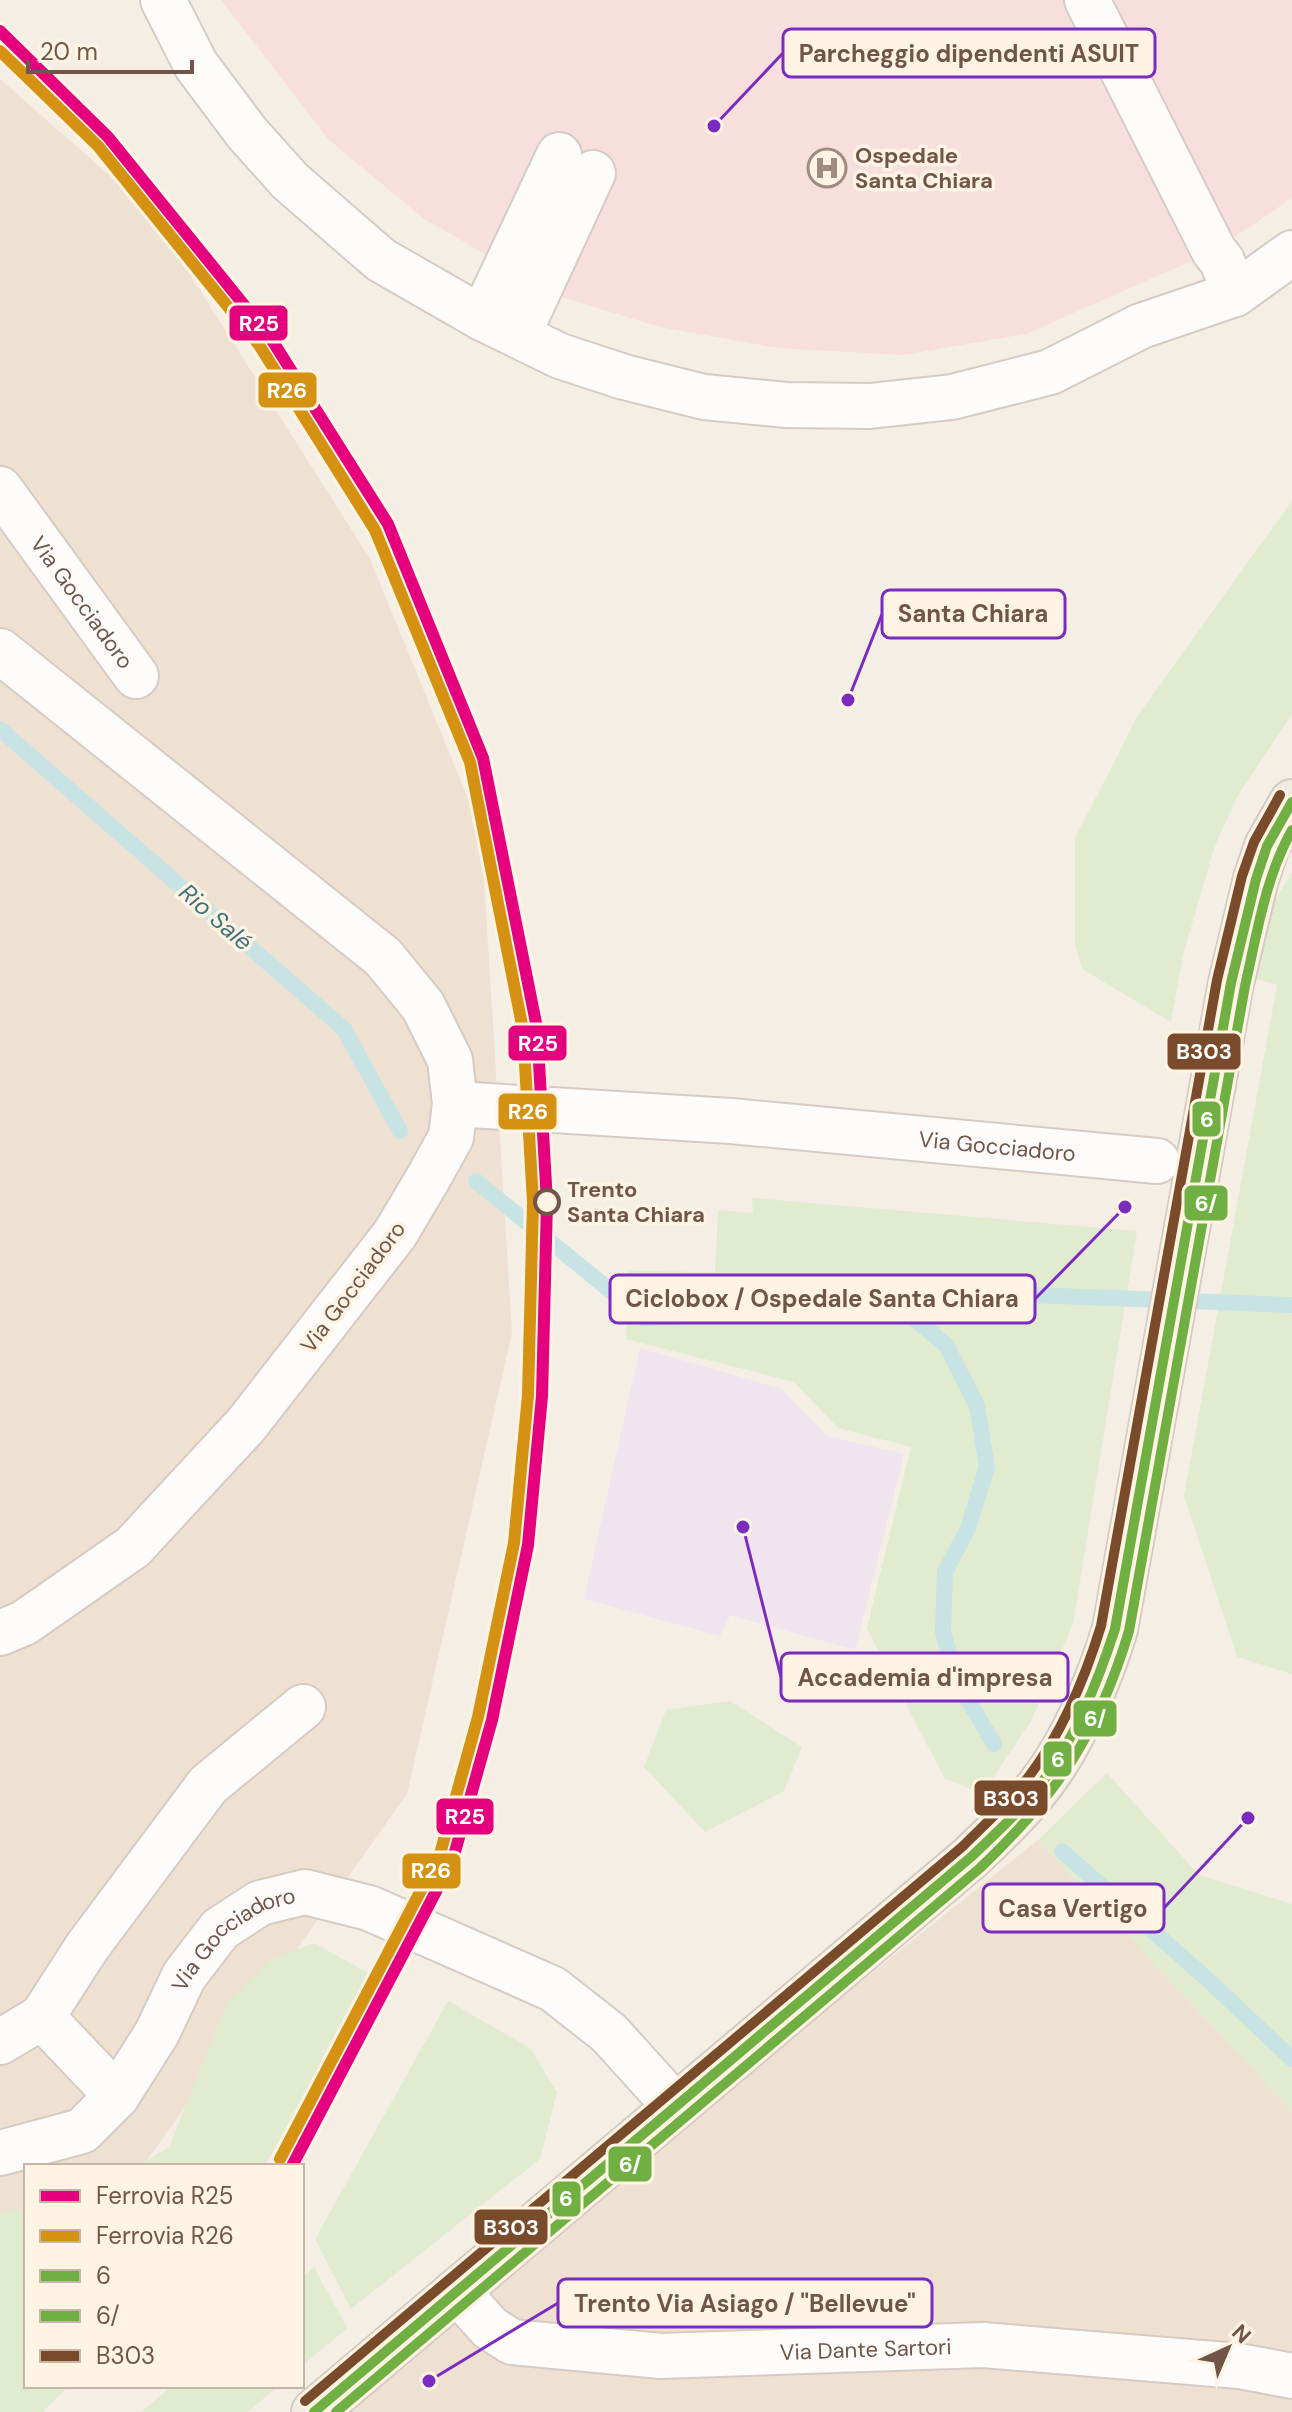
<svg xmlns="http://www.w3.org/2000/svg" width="1292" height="2412" viewBox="0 0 1292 2412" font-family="'DM Sans',sans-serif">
<rect width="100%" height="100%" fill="#f5eee5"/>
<path fill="#eee1d2" d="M 0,79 L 150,211 L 370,559 L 481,830 L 512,1333 L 407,1794 L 143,2166 L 26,2166 L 26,2285 L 0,2310 Z
M 1038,1840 L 1292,2111 L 1292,2412 L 323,2412 Z"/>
<path fill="#f0e4ef" d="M 640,1348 L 782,1389 L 827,1436 L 904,1454 L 855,1650 L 730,1615 L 720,1636 L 584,1599 Z"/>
<path fill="#f7dfde" d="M 221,0 L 1292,0 L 1292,196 L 1285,203 L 1214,251 L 1026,334 L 903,355 L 778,348 L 660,327 L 555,295 L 423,218 L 329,140 Z"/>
<path fill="#e1ebd0" d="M 1292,501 L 1292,714 L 1237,797 L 1214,848 L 1183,955 L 1171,1022 L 1082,969 L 1075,944 L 1075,838 L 1138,715 Z
M 1292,872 L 1292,1674 L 1237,1657 L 1184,1496 L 1277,985 L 1247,976 L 1267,914 Z
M 752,1198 L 1137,1231 L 1073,1624 L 1031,1721 L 982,1794 L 944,1778 L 867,1628 L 911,1447 L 838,1428 L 794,1382 L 626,1339 L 629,1271 L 715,1272 L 718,1210 L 753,1213 Z
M 730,1701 L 802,1747 L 784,1791 L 705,1832 L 644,1767 L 666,1710 Z
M 1107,1773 L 1199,1875 L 1292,1904 L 1292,2111 L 1038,1840 Z
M 314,1943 L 381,1980 L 264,2166 L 138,2166 L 169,2147 L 227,2003 L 270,1960 Z
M 448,2001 L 530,2048 L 557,2092 L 540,2159 L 351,2309 L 315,2239 Z
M 26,2208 L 26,2386 L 69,2386 L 43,2412 L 0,2412 L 0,2213 Z
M 314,2267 L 347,2328 L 302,2366 L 302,2277 Z
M 172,2386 L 278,2386 L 248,2412 L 141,2412 Z"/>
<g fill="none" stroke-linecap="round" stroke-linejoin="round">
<path stroke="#c8e3e4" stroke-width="16" d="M 0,729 L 344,1029 L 400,1131
M 476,1181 L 644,1318 L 805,1311 L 909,1314 L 1034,1295 L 1292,1305
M 909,1314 L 946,1345 L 977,1406 L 987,1467 L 968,1528 L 945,1572 L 943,1632 L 957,1681 L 994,1744
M 1062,1851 L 1206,1978 L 1292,2059"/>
<g stroke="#d6cbc3" stroke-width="48">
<g id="minor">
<path d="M 163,0 L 196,65 L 247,133 L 290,181 L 381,260 L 482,318 L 560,356 L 624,377 L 704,397 L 787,405 L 870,406 L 952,397 L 1050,372 L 1141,326 L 1235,294 L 1292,253"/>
<path d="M 1087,0 L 1214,251 L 1222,261 L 1235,294"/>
<path d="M 482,318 L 559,155"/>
<path d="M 518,335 L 593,173"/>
<path id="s1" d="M 0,489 L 136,676"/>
<path d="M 0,651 L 383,957 L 423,1006 L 450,1060 L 455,1104 L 451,1137 L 430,1175 L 395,1234 L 246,1425 L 133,1547 L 24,1623 L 0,1633"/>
<path id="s2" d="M 455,1104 L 731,1121 L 1157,1161"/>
<path d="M 0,2042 L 42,2017"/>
<path d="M 117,2096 L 42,2017 L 87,1947 L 208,1785 L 303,1707"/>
<path id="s3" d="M 0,2153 L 82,2131 L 117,2096 L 157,2033 L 184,1976 L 220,1929 L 260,1903 L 305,1892 L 369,1908 L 553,1989 L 609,2033 L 675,2106"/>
<path id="s4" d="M 457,2291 L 490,2328 L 512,2342 L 661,2356 L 983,2345 L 1239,2366 L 1292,2376"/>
</g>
</g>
<g stroke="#d3cac3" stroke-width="48">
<path id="major" d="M 314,2412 L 971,1857 C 995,1834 1019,1812 1040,1785 C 1072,1744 1100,1679 1115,1629 L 1231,983 L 1256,879 L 1267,846 L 1292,802"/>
</g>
<use href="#minor" stroke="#fefcfb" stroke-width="44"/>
<use href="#major" stroke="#f1ebe3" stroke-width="44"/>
<g stroke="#fff4e4" stroke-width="16">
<path id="bus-1" d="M 314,2412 L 971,1857 C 995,1834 1020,1812 1040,1785 C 1075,1739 1097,1684 1115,1629 L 1231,983 L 1256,879 L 1267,846 L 1292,802"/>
</g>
<g stroke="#fff4e4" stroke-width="16">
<path id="bus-2" d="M 336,2412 L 980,1868 C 1057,1795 1098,1734 1129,1631 L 1245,986 C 1257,934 1265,878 1292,830"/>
</g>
<g stroke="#fff4e4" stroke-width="16">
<path id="bus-3" d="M 305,2401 L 962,1847 C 985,1824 1010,1802 1030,1775 C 1063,1731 1085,1678 1101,1626 L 1217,980 L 1242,876 L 1254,842 L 1280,795"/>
</g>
<use href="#bus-1" stroke="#70af42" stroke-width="10"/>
<use href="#bus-2" stroke="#70af42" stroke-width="10"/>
<use href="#bus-3" stroke="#7a4b2a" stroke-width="10"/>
<g stroke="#fff4e4" stroke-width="18">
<path id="rail-1" d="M 0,31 L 108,137 L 270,337 L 388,524 L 483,758 L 537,1028 L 547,1202 L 542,1396 L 528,1545 L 492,1720 L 453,1859 L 292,2166"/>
</g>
<g stroke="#fff4e4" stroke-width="18">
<path id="rail-2" d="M 0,51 L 98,146 L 259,345 L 375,530 L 470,762 L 523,1030 L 533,1202 L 528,1395 L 514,1543 L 478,1717 L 440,1854 L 280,2159"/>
</g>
<use href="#rail-1" stroke="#e5007d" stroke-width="12"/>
<use href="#rail-2" stroke="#d59212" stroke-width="12"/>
</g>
<defs>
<g id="hospital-ring" transform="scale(2)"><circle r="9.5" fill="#fff4e4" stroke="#9f8b7f" stroke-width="1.5"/><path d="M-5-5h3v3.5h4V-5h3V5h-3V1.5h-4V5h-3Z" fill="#9f8b7f"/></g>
</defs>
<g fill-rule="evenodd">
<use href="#hospital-ring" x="827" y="168"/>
</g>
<circle fill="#fff4e4" stroke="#705548" stroke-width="4" cx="547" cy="1202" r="12"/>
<g text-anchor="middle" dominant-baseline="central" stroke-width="7" stroke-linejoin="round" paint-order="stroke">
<g font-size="22" font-weight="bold" fill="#705548" stroke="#fff4e4" text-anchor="start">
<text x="855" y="155">Ospedale<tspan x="855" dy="25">Santa Chiara</tspan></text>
</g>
<g font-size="22" fill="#705548" stroke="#fff4e4">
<text stroke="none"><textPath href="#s1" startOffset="140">Via Gocciadoro</textPath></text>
<text stroke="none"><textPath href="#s2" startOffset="544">Via Gocciadoro</textPath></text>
<text transform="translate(353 1287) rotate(-53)">Via Gocciadoro</text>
<text stroke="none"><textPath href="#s3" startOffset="336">Via Gocciadoro</textPath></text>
<text stroke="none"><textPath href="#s4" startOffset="430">Via Dante Sartori</textPath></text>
</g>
<g font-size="22" font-weight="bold" fill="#705548" stroke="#fff4e4" text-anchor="start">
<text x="567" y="1189">Trento<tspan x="567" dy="25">Santa Chiara</tspan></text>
</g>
<g font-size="24" font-style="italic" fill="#3f747d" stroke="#fff4e4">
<text transform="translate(216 917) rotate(41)">Rio Salé</text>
</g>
</g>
<path fill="none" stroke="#7b2cbf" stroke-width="3" d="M714 126L783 53M848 700L882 614M1125 1207L1035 1299M743 1527L781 1677M1248 1818L1164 1908M429 2381L558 2303"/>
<g fill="#7b2cbf" stroke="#fff4e4" stroke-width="3">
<circle cx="714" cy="126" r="8"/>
<circle cx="848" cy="700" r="8"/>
<circle cx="1125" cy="1207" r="8"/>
<circle cx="743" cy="1527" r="8"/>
<circle cx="1248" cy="1818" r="8"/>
<circle cx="429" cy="2381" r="8"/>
</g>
<g fill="#fff4e4" stroke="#7b2cbf" stroke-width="3">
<rect x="783" y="29" width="372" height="48" rx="8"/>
<rect x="882" y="590" width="183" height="48" rx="8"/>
<rect x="610" y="1275" width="425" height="48" rx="8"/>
<rect x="781" y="1653" width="287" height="48" rx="8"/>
<rect x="983" y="1884" width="181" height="48" rx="8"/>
<rect x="558" y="2279" width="374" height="48" rx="8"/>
</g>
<g font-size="24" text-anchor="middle" font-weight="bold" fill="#705548">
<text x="969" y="62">Parcheggio dipendenti ASUIT</text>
<text x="973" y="622">Santa Chiara</text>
<text x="822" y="1307">Ciclobox / Ospedale Santa Chiara</text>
<text x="925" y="1686">Accademia d'impresa</text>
<text x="1073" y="1917">Casa Vertigo</text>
<text x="745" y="2312">Trento Via Asiago / "Bellevue"</text>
</g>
<g stroke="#fff4e4" stroke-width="3">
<rect x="228" y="304" width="61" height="38" rx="8" fill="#e5007d"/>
<rect x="257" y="371" width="61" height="38" rx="8" fill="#d59212"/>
<rect x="507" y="1024" width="61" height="38" rx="8" fill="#e5007d"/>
<rect x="1166" y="1032" width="76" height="39" rx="8" fill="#7a4b2a"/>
<rect x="497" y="1092" width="61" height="39" rx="8" fill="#d59212"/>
<rect x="1191" y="1100" width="31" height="38" rx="8" fill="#70af42"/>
<rect x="1183" y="1184" width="46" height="38" rx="8" fill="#70af42"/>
<rect x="1072" y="1699" width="46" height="39" rx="8" fill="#70af42"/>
<rect x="1042" y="1740" width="31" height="38" rx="8" fill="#70af42"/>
<rect x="973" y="1779" width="76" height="38" rx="8" fill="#7a4b2a"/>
<rect x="435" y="1797" width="60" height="39" rx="8" fill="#e5007d"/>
<rect x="401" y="1852" width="61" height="38" rx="8" fill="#d59212"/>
<rect x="607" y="2145" width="46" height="38" rx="8" fill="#70af42"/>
<rect x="551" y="2180" width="31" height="38" rx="8" fill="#70af42"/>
<rect x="473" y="2208" width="76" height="38" rx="8" fill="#7a4b2a"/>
</g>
<g font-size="22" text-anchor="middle" font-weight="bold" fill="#fff">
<text x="259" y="331">R25</text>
<text x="287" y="398">R26</text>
<text x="538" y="1051">R25</text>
<text x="1204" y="1059">B303</text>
<text x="528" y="1119">R26</text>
<text x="1207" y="1127">6</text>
<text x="1206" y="1211">6/</text>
<text x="1095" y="1726">6/</text>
<text x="1058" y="1767">6</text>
<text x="1011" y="1806">B303</text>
<text x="465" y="1824">R25</text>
<text x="431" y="1878">R26</text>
<text x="630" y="2172">6/</text>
<text x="566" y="2206">6</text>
<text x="511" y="2235">B303</text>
</g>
<rect x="24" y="2164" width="280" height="224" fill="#fff4e4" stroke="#c6b4a6" stroke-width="2"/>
<rect x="40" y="2190" width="40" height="12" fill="#e5007d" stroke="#c6b4a6" stroke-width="2"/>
<text x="96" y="2204" font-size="24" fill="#705548">Ferrovia R25</text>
<rect x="40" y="2230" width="40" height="12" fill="#d59212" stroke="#c6b4a6" stroke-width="2"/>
<text x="96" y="2244" font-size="24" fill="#705548">Ferrovia R26</text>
<rect x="40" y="2270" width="40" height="12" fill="#70af42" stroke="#c6b4a6" stroke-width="2"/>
<text x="96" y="2284" font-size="24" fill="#705548">6</text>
<rect x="40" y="2310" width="40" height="12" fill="#70af42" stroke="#c6b4a6" stroke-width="2"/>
<text x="96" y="2324" font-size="24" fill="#705548">6/</text>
<rect x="40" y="2350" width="40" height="12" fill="#7a4b2a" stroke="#c6b4a6" stroke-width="2"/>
<text x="96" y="2364" font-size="24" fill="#705548">B303</text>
<g transform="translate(1228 2348) rotate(44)" stroke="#fff4e4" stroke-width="6" paint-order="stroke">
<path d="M0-6L14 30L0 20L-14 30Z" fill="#705548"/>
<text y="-12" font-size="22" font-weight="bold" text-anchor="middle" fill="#705548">N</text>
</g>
<path d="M28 60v12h164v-12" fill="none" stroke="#705548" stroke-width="4"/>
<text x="40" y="60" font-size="24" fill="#705548" stroke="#fff4e4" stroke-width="6" paint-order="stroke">20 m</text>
</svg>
